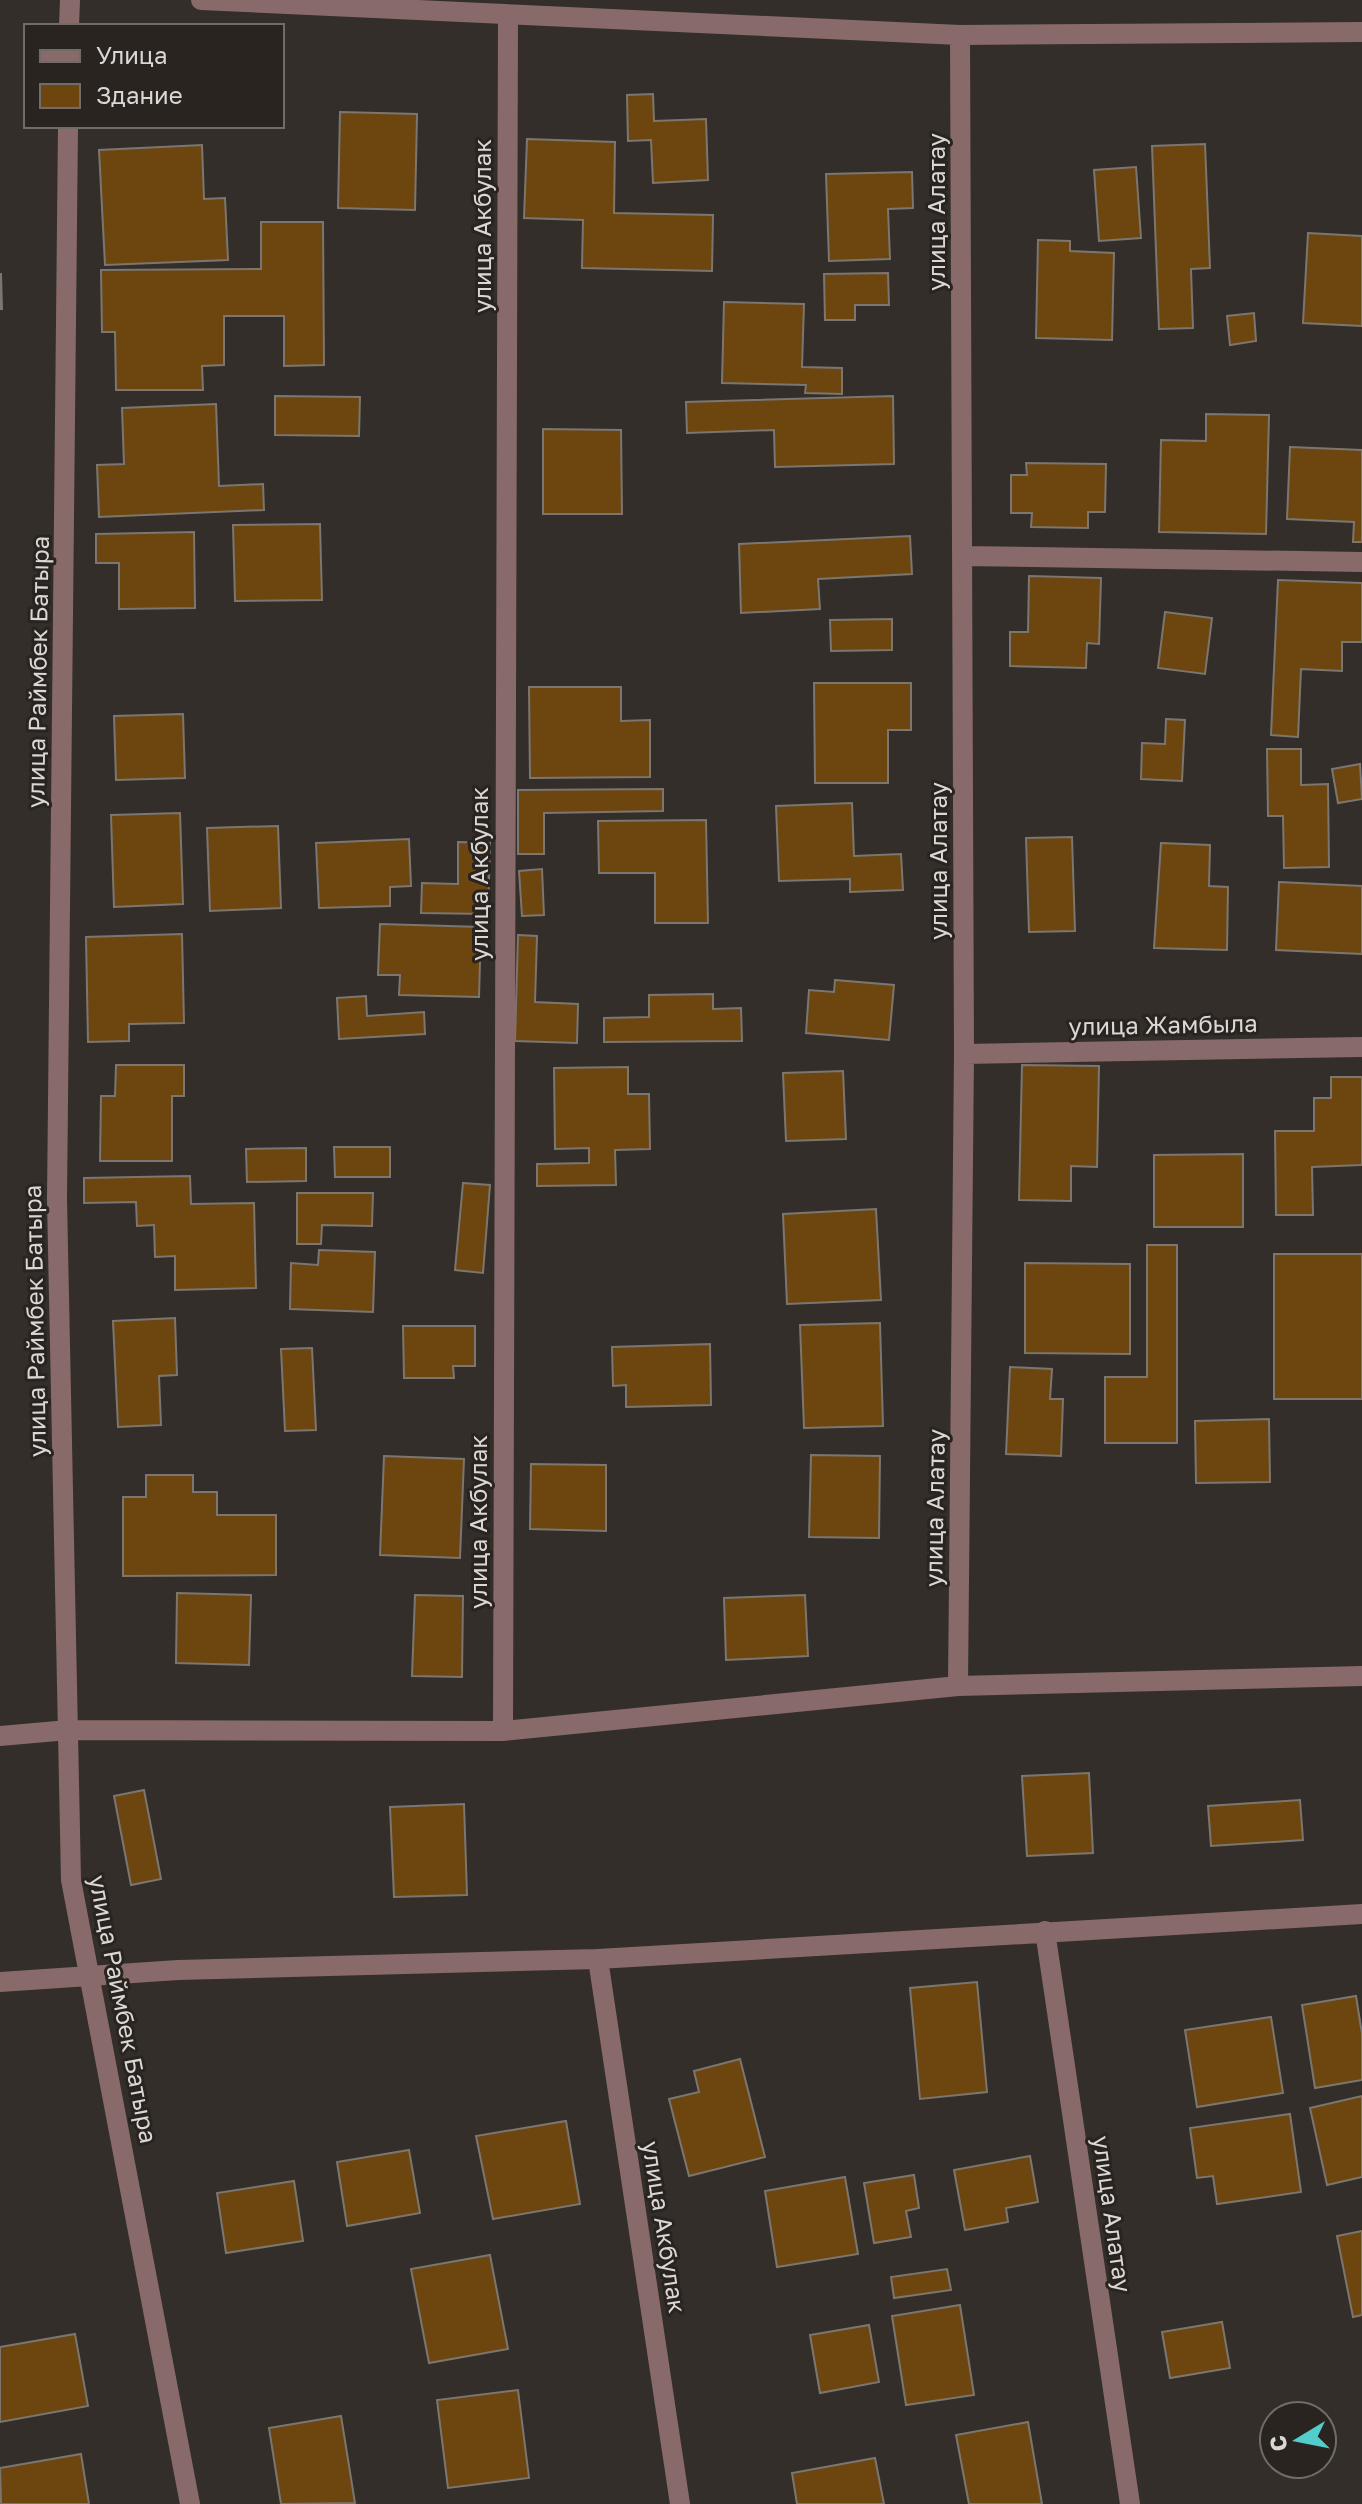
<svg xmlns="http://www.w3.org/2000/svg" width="1362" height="2504" viewBox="0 0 1362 2504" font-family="'Golos Text',sans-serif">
<rect width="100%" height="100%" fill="#332e2a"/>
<path fill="#6c450f" stroke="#7b7670" stroke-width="2" d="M 653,94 L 654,121 L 706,119 L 708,180 L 653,183 L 651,140 L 628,141 L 627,95 Z
M 340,112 L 417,114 L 415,210 L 338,208 Z
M 527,139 L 615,142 L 614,213 L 713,215 L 712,271 L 582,268 L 583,220 L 524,218 Z
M 1205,144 L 1210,268 L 1191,269 L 1193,328 L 1159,329 L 1152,146 Z
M 202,145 L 204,199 L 225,198 L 228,260 L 105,265 L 99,150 Z
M 1136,167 L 1141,238 L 1099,241 L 1094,170 Z
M 912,172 L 913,208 L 888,209 L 890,259 L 829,261 L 826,174 Z
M 261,222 L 323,222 L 324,365 L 284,366 L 284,316 L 224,316 L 224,365 L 202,366 L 203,390 L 116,390 L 115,332 L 102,332 L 101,270 L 261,269 Z
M 1308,233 L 1362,236 L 1362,326 L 1303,323 Z
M 1038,240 L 1070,241 L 1070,251 L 1114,253 L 1112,340 L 1036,338 Z
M 888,273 L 889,305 L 855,305 L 855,320 L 825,320 L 824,274 Z
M 0,274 L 1,274 L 2,309 L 0,309 Z
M 724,302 L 804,304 L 802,367 L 842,368 L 842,394 L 805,393 L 806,385 L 722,383 Z
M 1254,313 L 1256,341 L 1230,345 L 1227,316 Z
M 275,396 L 360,397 L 359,436 L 275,435 Z
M 893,396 L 894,464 L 775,467 L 774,430 L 687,433 L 686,402 Z
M 216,404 L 219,486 L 263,484 L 264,510 L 99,517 L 97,465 L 124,464 L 122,408 Z
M 1206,414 L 1269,415 L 1266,534 L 1159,532 L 1161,440 L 1206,441 Z
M 543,429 L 621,430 L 622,514 L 543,514 Z
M 1290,447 L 1362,450 L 1362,542 L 1353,542 L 1354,522 L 1287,519 Z
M 1026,463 L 1106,464 L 1105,512 L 1088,512 L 1088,528 L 1031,527 L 1032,513 L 1011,513 L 1011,475 L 1027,475 Z
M 320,524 L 322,600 L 235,601 L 233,525 Z
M 194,532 L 195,608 L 119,609 L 119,563 L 96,563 L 96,534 Z
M 910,536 L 912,574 L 818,579 L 820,609 L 741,613 L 739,544 Z
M 1029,576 L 1101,578 L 1099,644 L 1087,643 L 1086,668 L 1010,666 L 1010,632 L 1028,632 Z
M 1278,580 L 1362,583 L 1362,642 L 1342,642 L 1342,671 L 1301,669 L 1298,737 L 1271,735 Z
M 1165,612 L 1212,618 L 1205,674 L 1158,668 Z
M 892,619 L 892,650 L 831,651 L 830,620 Z
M 814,683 L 911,683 L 911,730 L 888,730 L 888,783 L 815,783 Z
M 529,687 L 621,687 L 621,721 L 650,720 L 650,777 L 530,778 Z
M 183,714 L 185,778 L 116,780 L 114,716 Z
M 1166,719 L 1185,720 L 1182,781 L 1141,779 L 1142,743 L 1165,744 Z
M 1267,749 L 1301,749 L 1301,785 L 1328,784 L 1329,867 L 1284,868 L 1283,816 L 1268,816 Z
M 1360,764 L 1362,799 L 1338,803 L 1332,769 Z
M 663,789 L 663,811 L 544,813 L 544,854 L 518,854 L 518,790 Z
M 852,803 L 854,856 L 901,854 L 903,890 L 850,892 L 850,879 L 779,881 L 776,806 Z
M 180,813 L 183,904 L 114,907 L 111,815 Z
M 706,820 L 708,923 L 655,923 L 655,873 L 599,873 L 598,821 Z
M 278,826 L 281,908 L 210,911 L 207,828 Z
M 1072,837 L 1075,931 L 1029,932 L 1026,838 Z
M 409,839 L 411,886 L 390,887 L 390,906 L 319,908 L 316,843 Z
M 458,842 L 490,843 L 488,914 L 421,913 L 422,883 L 458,884 Z
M 1161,843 L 1210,845 L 1209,886 L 1228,887 L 1227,950 L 1154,948 Z
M 542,869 L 544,915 L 522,916 L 519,871 Z
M 1279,882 L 1362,886 L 1362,954 L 1276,950 Z
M 380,924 L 481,927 L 479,997 L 399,995 L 400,975 L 378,975 Z
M 182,934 L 184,1023 L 129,1024 L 129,1041 L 88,1042 L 86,937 Z
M 518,935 L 537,936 L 535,1002 L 578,1004 L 577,1043 L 515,1041 Z
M 835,980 L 894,985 L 889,1040 L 806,1033 L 809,990 L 834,992 Z
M 713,994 L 713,1009 L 741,1008 L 742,1041 L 604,1042 L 604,1018 L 649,1017 L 649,995 Z
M 366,996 L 367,1016 L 424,1012 L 425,1034 L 339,1039 L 337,998 Z
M 116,1065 L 184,1065 L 184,1096 L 172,1096 L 172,1161 L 100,1161 L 101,1096 L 115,1096 Z
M 1022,1065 L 1099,1066 L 1097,1167 L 1071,1166 L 1071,1201 L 1019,1200 Z
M 628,1067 L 628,1094 L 649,1094 L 650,1149 L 615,1150 L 616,1185 L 537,1186 L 537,1164 L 589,1163 L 589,1148 L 555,1149 L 554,1068 Z
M 843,1071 L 846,1139 L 786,1141 L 783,1073 Z
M 1331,1077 L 1362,1077 L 1362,1165 L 1312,1167 L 1313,1215 L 1276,1215 L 1275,1131 L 1314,1131 L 1314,1098 L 1331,1098 Z
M 334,1147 L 390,1147 L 390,1177 L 335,1177 Z
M 306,1148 L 306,1181 L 247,1182 L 246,1149 Z
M 1243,1154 L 1243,1227 L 1154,1227 L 1154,1155 Z
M 190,1176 L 191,1204 L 254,1203 L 256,1288 L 175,1290 L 175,1256 L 155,1257 L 154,1225 L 137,1226 L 136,1202 L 84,1203 L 84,1178 Z
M 463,1183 L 490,1185 L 483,1273 L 455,1270 Z
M 297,1193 L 373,1193 L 372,1226 L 322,1225 L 321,1244 L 297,1244 Z
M 876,1209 L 881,1300 L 787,1304 L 783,1214 Z
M 1147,1245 L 1177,1245 L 1177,1443 L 1105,1443 L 1105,1377 L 1147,1377 Z
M 319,1250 L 375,1252 L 373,1312 L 290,1309 L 291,1263 L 318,1265 Z
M 1274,1254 L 1362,1254 L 1362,1399 L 1274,1399 Z
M 1025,1263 L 1130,1264 L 1130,1354 L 1025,1353 Z
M 175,1318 L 177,1375 L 159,1376 L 161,1425 L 118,1427 L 113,1321 Z
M 880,1323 L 883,1426 L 804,1428 L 800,1325 Z
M 403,1326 L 475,1326 L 475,1366 L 453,1366 L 454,1378 L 404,1378 Z
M 710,1344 L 711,1405 L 626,1407 L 626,1385 L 613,1386 L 612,1347 Z
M 312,1348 L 316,1430 L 285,1431 L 281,1349 Z
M 1010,1367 L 1052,1369 L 1050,1399 L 1063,1399 L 1061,1456 L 1006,1454 Z
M 1269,1419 L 1270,1482 L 1196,1483 L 1195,1421 Z
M 811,1455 L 880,1456 L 879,1538 L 809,1537 Z
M 384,1456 L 464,1459 L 460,1558 L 380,1555 Z
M 531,1464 L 606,1465 L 606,1531 L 530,1529 Z
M 146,1475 L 193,1475 L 193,1492 L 217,1492 L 217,1515 L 276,1515 L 276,1575 L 123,1576 L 123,1497 L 146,1497 Z
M 177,1593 L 251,1595 L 249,1665 L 176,1663 Z
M 415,1595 L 463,1596 L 462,1677 L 412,1676 Z
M 805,1595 L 808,1656 L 726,1660 L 724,1598 Z
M 1089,1773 L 1093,1853 L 1027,1856 L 1022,1776 Z
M 144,1790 L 161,1879 L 131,1885 L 114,1796 Z
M 1300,1800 L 1303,1840 L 1211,1846 L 1208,1806 Z
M 464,1804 L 467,1895 L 394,1897 L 390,1807 Z
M 977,1982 L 987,2092 L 920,2099 L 910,1988 Z
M 1356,1996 L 1362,2034 L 1362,2080 L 1315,2088 L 1302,2005 Z
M 1271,2017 L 1283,2093 L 1197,2107 L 1185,2030 Z
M 740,2059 L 765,2157 L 689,2176 L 669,2099 L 699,2092 L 694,2071 Z
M 1362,2096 L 1362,2177 L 1327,2185 L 1310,2108 Z
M 1290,2114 L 1301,2192 L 1217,2204 L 1213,2176 L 1197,2178 L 1190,2128 Z
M 566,2121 L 580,2204 L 493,2219 L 476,2136 Z
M 409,2150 L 420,2213 L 347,2226 L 337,2162 Z
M 1030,2156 L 1038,2202 L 1006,2208 L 1008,2222 L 965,2230 L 954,2170 Z
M 914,2175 L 919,2208 L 906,2211 L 911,2237 L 874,2243 L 864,2183 Z
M 845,2177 L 858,2254 L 777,2267 L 765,2191 Z
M 294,2181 L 303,2241 L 226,2253 L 217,2193 Z
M 1362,2231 L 1362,2315 L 1353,2317 L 1337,2236 Z
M 490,2255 L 508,2349 L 429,2363 L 411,2269 Z
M 947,2269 L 951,2290 L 894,2298 L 891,2277 Z
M 960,2305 L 974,2395 L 906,2405 L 892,2316 Z
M 1222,2322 L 1230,2368 L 1170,2378 L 1162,2332 Z
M 869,2325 L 879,2382 L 820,2393 L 810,2335 Z
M 75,2334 L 88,2406 L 0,2422 L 0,2347 Z
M 518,2390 L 529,2478 L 448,2488 L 437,2400 Z
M 341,2416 L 355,2503 L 281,2504 L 269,2428 Z
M 1028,2422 L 1042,2504 L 969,2504 L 956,2435 Z
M 81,2454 L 89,2504 L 1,2504 L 0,2468 Z
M 875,2458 L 884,2504 L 797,2504 L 792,2473 Z"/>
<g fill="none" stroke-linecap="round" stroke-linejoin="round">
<path stroke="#886a6a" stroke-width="20" d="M 201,0 L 960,35 L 1362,32
M 69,26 L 70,0
M 68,126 L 57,1199 L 71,1880 L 190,2504
M 962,556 L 1362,562
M 964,1054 L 1362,1047
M 958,1686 L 964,1054 L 960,35
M 503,1731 L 508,17
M 0,1736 L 68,1730 L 503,1731 L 958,1686 L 1362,1676
M 1045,1931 L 1130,2504
M 598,1959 L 680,2504
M 0,1982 L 178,1970 L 598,1959 L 1362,1914"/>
</g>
<g text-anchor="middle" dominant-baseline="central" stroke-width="6" stroke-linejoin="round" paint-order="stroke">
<g font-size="24" fill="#dad7d4" stroke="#292420">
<text transform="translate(935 212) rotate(-90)">улица Алатау</text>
<text transform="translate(481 226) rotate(-90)">улица Акбулак</text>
<text transform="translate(37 672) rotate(-89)">улица Раймбек Батыра</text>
<text transform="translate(937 861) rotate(-90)">улица Алатау</text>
<text transform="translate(478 874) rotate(-90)">улица Акбулак</text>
<text transform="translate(1163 1024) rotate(-1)">улица Жамбыла</text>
<text transform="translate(34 1321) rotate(-91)">улица Раймбек Батыра</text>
<text transform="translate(934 1508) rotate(-89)">улица Алатау</text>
<text transform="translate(477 1522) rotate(-90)">улица Акбулак</text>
<text transform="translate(124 2009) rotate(79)">улица Раймбек Батыра</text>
<text transform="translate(1113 2214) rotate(82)">улица Алатау</text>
<text transform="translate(665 2227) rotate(81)">улица Акбулак</text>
</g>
</g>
<rect x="24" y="24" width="260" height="104" fill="#292420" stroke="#706c68" stroke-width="2"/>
<rect x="40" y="50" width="40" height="12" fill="#886a6a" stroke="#706c68" stroke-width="2"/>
<text x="96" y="64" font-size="24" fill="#dad7d4">Улица</text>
<rect x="40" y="84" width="40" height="24" fill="#6c450f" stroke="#706c68" stroke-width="2"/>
<text x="96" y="104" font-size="24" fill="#dad7d4">Здание</text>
<g transform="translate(1298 2440) rotate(260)"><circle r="38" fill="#292420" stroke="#706c68" stroke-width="2"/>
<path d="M0-6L14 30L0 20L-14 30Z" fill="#53cdcb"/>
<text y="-12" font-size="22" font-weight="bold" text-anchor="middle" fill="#dad7d4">С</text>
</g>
</svg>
